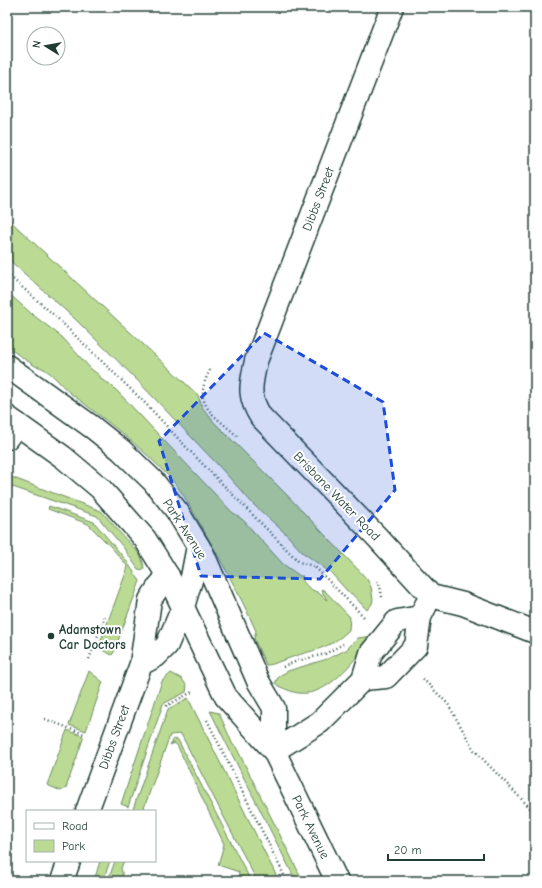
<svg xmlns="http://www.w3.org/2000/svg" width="542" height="888" viewBox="0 0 542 888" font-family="'Comic Neue',sans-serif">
<rect width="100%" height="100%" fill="#fff"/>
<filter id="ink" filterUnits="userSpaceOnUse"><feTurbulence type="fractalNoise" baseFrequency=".025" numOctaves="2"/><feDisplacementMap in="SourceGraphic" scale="8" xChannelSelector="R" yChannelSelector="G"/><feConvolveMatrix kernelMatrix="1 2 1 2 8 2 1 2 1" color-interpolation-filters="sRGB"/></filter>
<g filter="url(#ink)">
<path fill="#bbda93" stroke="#6d8c64" d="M 7,218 L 198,395 L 202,407 L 213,421 L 284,492 L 367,579 L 371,587 L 373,599 L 372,604 L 367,610 L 351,593 L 350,594 L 331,573 L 302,552 L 286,534 L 254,505 L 217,464 L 135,378 L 75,319 L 7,258 Z
M 7,292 L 33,315 L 62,337 L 91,369 L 99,375 L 102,380 L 110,384 L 119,393 L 232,512 L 243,520 L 283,564 L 300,576 L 303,576 L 302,579 C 306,586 309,589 317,592 C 321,594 323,598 327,600 L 321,590 L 322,589 L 326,592 L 350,617 L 349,630 C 327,651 313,649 287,659 C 279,661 274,665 266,665 L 255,641 L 254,638 L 256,631 C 240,595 221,560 201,526 C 192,510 184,494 172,480 C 142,447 106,420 70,393 C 59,384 50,368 35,366 L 7,347 Z
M 11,477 L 101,511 C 109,519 114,526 121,534 C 131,546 144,553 144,570 L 138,569 L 123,547 L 97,516 L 7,485 L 8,479 Z
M 49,506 L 94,522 L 125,559 L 140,581 L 114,652 L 112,655 L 98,648 L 128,567 L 112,548 L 88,524 L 48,509 Z
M 373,636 C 354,660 324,706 288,690 C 283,688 279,687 275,683 L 279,676 L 288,671 L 327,659 L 346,650 L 358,638 Z
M 89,671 L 103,682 L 86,731 L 69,725 Z
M 171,673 L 182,679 L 187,686 L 186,692 L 163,704 L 128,807 L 121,804 L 162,681 Z
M 188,698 L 279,881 L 257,881 L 181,734 L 170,735 L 143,811 L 133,809 L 168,709 Z
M 210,711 L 219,713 L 233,745 L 236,747 L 303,881 L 296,881 Z
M 67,730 L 83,736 L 83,739 L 66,788 L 61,791 L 47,785 Z
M 174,739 L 178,740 L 251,881 L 237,881 L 239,872 L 218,865 L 224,844 L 177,745 L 174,743 L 170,745 L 172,740 Z
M 100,861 L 110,861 L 103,881 L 94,881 Z
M 115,861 L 124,861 L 121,868 L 124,881 L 108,881 Z"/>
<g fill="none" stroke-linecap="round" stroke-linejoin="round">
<g stroke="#1f3d34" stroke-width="25">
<path id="minor" d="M 392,7 L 256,361 C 251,385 247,395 261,417 L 377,537 L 431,596 L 463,604 L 535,632
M 7,438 L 17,424
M 141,664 L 156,656 L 167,645 L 183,607 L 192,577 L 198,546
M 363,679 L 386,677 L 416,646 L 420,617 L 426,605
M 274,751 L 320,722 L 363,679 L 371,653 L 397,621 L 420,617
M 87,811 L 141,664 L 150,600 L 159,586 L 168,576
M 62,881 L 69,861"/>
</g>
<g stroke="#1f3d34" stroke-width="25">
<path id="secondary" d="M 7,366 L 92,427 L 121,450 L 153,481 L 177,511 L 203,554 L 258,681 L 274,708 L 274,751
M 7,417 L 63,457 L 100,488 L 145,539 L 168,576 L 226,697 L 274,751 L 337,881"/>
</g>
<path stroke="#1f3d34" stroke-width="2.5" stroke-dasharray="1 3" stroke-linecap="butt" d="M 7,274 L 55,316 L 146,404 L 188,449 L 299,562 L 314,566 L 364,617
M 210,370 C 190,407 216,415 239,438
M 377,581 L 380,586 L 382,597
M 89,659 L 105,616
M 283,667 L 297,661 L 325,654 L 343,644
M 423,679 L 448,704 L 474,750 L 535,813
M 166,706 L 192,692
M 45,719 L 84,734
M 207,720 L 287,881"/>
<use href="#minor" stroke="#fff" stroke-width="22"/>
<use href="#secondary" stroke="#fff" stroke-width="22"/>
</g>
</g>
<path fill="#1d4ed8" fill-opacity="0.2" stroke="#1d4ed8" stroke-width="3" stroke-dasharray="8 5" stroke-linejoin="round" d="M 264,333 L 383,402 L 395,490 L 320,579 L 201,576 L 159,441 Z"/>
<circle fill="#1f3d34" stroke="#fff" stroke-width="1.5" cx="51" cy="636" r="4"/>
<g text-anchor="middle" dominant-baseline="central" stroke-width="4" stroke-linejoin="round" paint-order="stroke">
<g font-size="13" fill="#1f3d34" stroke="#fff">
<text transform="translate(318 199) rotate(-69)">Dibbs Street</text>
<text transform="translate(337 496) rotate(46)">Brisbane Water Road</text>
<text transform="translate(185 529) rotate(57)">Park Avenue</text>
<text transform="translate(114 737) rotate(-70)">Dibbs Street</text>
<text transform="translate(311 827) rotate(64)">Park Avenue</text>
</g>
<g font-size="13" font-weight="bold" fill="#1f3d34" stroke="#fff" text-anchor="start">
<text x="59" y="629">Adamstown<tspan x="59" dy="15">Car Doctors</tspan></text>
</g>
</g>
<rect width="542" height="888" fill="none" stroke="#fff" stroke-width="24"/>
<rect x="12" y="12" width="518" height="864" fill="none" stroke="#1f3d34" stroke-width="1.5" filter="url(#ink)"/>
<rect x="26" y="810" width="130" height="52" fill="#ffffff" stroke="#a5b1ae"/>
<rect x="34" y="823" width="20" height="6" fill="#ffffff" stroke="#a5b1ae"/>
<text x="62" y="830" font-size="12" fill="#1f3d34">Road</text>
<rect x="34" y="840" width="20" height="12" fill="#bbda93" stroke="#a5b1ae"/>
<text x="62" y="850" font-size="12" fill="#1f3d34">Park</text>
<g transform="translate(46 46) rotate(281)"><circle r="19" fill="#ffffff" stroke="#a5b1ae"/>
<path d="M0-3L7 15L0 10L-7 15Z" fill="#1f3d34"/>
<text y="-6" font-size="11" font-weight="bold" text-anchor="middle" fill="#1f3d34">N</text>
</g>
<path d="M388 854v6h96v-6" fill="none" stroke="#1f3d34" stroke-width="2"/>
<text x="394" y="854" font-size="12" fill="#1f3d34" stroke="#ffffff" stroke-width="3" paint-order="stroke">20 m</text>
</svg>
